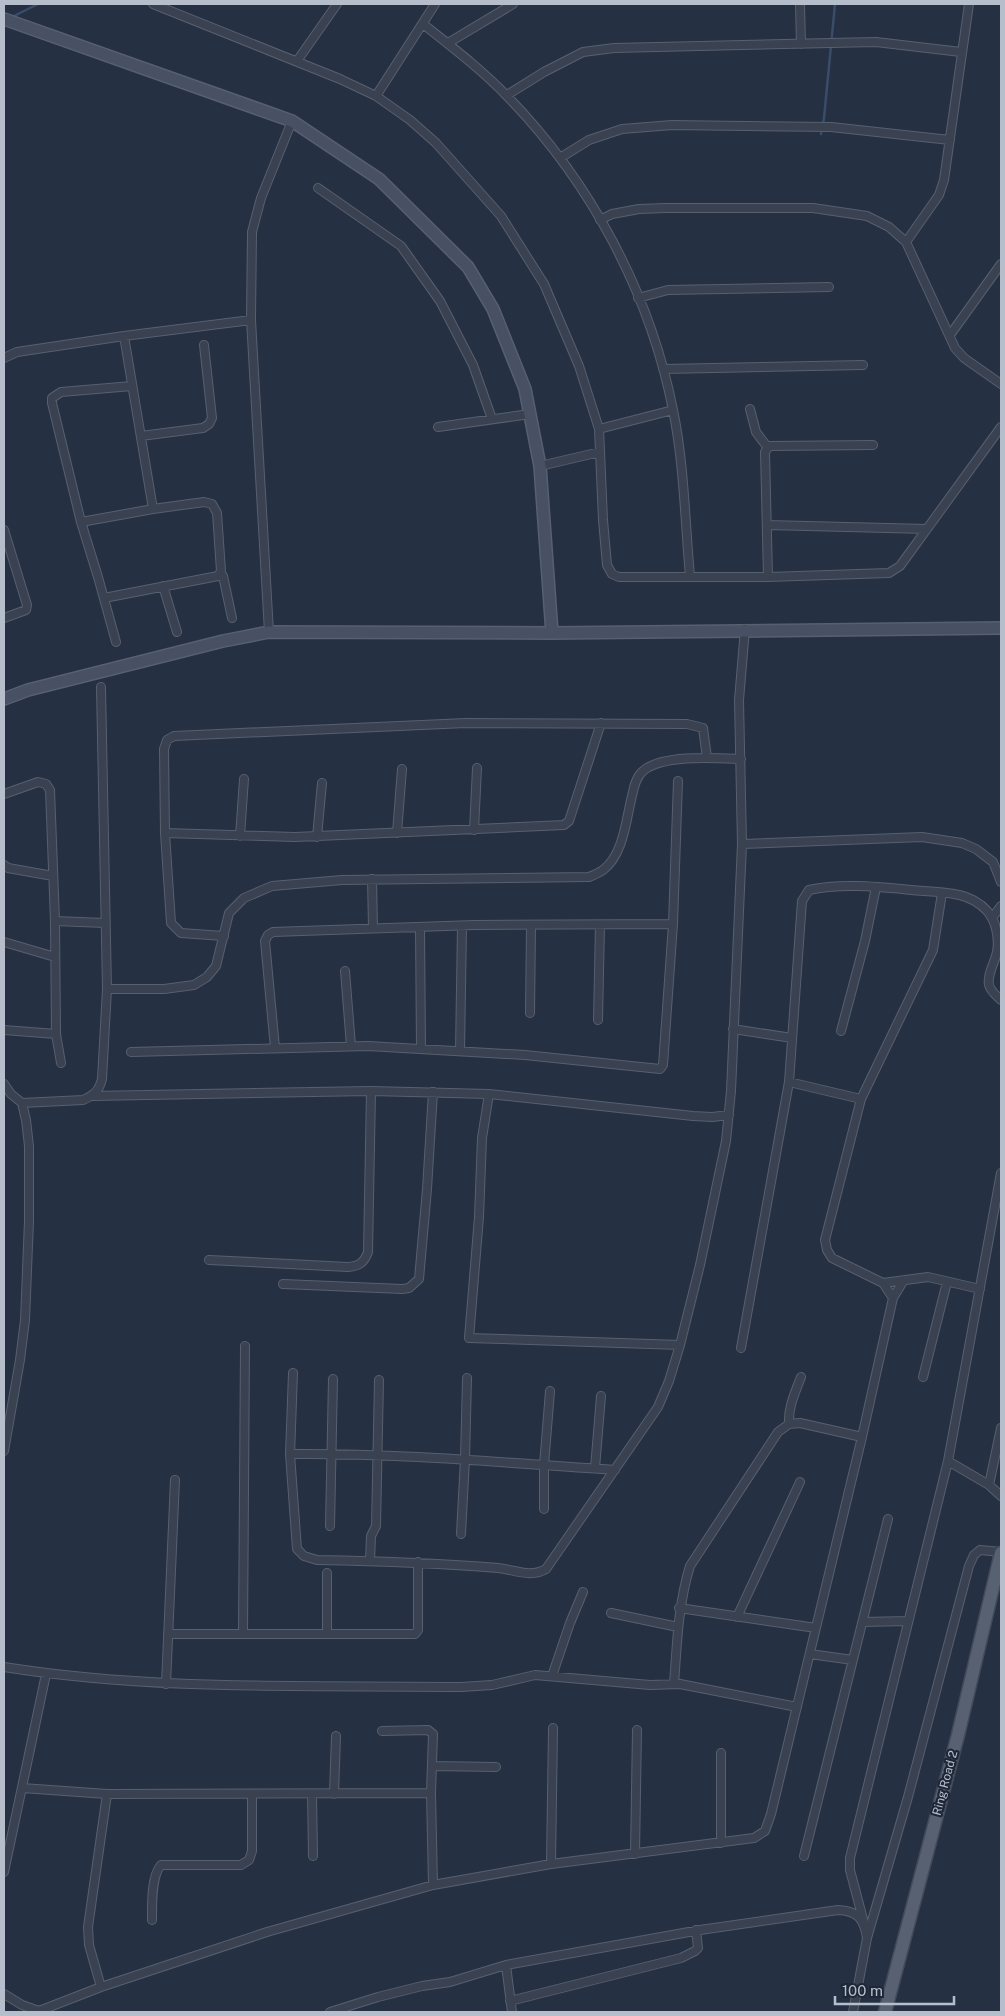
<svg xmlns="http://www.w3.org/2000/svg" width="1005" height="2016" viewBox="0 0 1005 2016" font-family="'Public Sans',sans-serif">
<rect width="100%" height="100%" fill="#253042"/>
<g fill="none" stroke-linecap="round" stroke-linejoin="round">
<path stroke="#3b4c6b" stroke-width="2.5" d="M 12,17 L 38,4
M 821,134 L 824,118 L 835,4"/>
<g stroke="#57606f" stroke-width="10">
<path id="street" d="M 153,4 L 340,79 L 376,96 L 410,120 L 436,143 L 501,216 L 544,284 L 579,366 L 599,429 L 603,520 L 607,565 L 612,574 L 619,577 L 768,577 L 889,573 L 900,566 L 1001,427
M 800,4 L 801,44
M 423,24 C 452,47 482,70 507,96 C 590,181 650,293 673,410 C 684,462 685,522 690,576
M 448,43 L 513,4
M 297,61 L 337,4
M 507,95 L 544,72 L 583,52 L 614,48 L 876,42 L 961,52
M 376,96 L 435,4
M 560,158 L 589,140 L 622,129 L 672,125 L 831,127 L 950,140
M 318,188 L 401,246 L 440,301 L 473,365 L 492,419
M 600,220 L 612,214 L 639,209 L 665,208 L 813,208 L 867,216 L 889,227 L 906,242 L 955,348 L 964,358 L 1001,384
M 906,242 L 939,195 L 944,180 L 969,4
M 638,298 L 668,290 L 829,287
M 950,335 L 1001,264
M 124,336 L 153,509
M 4,358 L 17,352 L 124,336 L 251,320
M 663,369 L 863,365
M 750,409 L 756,432 L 768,448
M 438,427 L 530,414
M 599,429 L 673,410
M 141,436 L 203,428 L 209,424 L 212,418 L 204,345
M 540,466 L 600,452
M 81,522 L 153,509 L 204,502 L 212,504 L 217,513 L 221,571 L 218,576 L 104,598
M 767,525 L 927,529
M 4,530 L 27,605 L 26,610 L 4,618
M 220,573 L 223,576 L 232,618
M 768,577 L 765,452 L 769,446 L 873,445
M 163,586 L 177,632
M 269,632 L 251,320 L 252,232 L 261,198 L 292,121
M 116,642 L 98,577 L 81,522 L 52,403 L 52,398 L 61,392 L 132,386
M 4,794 L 38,782 L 46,784 L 50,790 L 55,921 L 56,1034 L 61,1063
M 474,830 L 477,768
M 165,833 L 295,837 L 564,825 L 569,821 L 601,723
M 397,833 L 402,769
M 240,836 L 244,779
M 317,837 L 322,783
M 742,844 L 922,837 L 962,843 L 976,849 L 993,862 L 1001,882
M 4,865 L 8,868 L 53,876
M 372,879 L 373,928
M 992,918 L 1001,906
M 55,921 L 105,923
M 420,927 L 421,1049
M 224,936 L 181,933 L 171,923 L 165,833 L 164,749 L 167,740 L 174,736 L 466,723 L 687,724 L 703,728 L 707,758
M 4,942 L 55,957
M 345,971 L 351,1046
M 107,989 L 164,989 L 194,985 L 207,977 L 216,966 L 229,913 L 244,898 L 272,886 L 342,880 L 589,877 C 594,875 599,873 603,870 C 624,854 626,819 632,796 C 634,787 636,777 643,771 C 662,754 717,758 741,759
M 530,1013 L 531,925
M 598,1020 L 600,925
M 733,1029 L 792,1038
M 4,1030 L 56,1034
M 841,1031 L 865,941 L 876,887
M 275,1048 L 265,941 L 268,935 L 273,932 L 474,925 L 673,924
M 460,1051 L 462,926
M 131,1052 L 368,1046 L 525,1055 L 660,1069 L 663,1065 L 673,924 L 678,781
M 789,1082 L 861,1099
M 4,1084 L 11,1094 L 22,1103 L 26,1120 L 29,1146 L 29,1221 L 25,1320 L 20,1360 L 4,1451
M 489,1094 L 482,1138 L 479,1217 L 469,1338 L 680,1345
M 92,1096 L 371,1091 L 489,1094 L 693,1116 L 712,1117 L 729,1115
M 22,1103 L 83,1100 C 94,1095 99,1091 102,1079 L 107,989 L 101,687
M 209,1260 L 348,1267 C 359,1266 364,1263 368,1252 L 371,1091
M 883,1283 L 928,1277 L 980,1289
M 283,1284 L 402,1289 L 409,1288 L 419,1279 L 427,1189 L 433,1092
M 893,1298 L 883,1283 L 832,1258 L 827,1250 L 825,1240 L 861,1099 L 933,950 L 942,893
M 741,1348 L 789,1082 L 802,901 L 809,890 C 845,882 887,888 924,891 C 937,892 953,892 966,897 C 977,901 986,907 992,918 C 997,927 999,942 997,952 C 995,962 987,974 989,985 C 991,992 996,995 1001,1000
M 293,1373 L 290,1454 L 297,1549 L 304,1556 L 317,1560 C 377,1561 438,1563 498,1568 C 515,1570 531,1578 546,1569 L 658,1407 L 669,1381 L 680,1345 L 700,1265 L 726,1141 L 731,1091 L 742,844 L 739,700 L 745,629
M 923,1377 L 947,1282
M 789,1424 C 788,1407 795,1393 801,1377
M 290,1454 C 398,1453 507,1463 615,1470
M 948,1461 L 989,1485 L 1001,1496
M 595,1468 L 601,1396
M 989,1485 L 1001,1428
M 544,1509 L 544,1465 L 550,1391
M 330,1526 L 333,1379
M 461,1534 L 465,1459 L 467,1378
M 370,1561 L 371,1536 L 376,1526 L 379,1380
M 679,1608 L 816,1628
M 611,1613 L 678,1627
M 737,1617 L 800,1482
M 863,1622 L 908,1621
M 327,1633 L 327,1573
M 168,1634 L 415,1634 L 418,1630 L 418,1562
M 243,1634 L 245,1346
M 810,1654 L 853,1660
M 4,1667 C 154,1691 309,1685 461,1687 L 492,1685 L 535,1675 L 650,1685 L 680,1684 L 797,1707
M 552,1676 L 570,1623 L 583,1592
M 166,1684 L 175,1480
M 674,1684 C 677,1644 678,1605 690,1566 L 778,1432 L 789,1424 L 800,1423 L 862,1437
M 382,1731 L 428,1730 L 433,1734 L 431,1793 L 433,1885
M 432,1766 L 496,1767
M 22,1788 L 107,1794 L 431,1793
M 312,1794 L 313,1856
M 334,1794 L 336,1736
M 721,1843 L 721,1753
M 635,1854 L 637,1730
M 804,1856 L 888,1519
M 551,1864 L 553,1728
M 4,1872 L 46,1674
M 152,1920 C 152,1906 151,1876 161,1865 L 241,1865 L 249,1860 L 252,1851 L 252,1795
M 864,1923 L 850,1870 L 850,1858 L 948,1461 L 1001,1173
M 506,1965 L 512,2012
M 101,1987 L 89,1945 L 88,1927 L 107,1794
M 4,1994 L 22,2005 L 39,2011 L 101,1987 L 267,1932 L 433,1885 L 551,1864 L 754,1838 L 765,1831 L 771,1814 L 862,1437 L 893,1298 L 904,1280
M 510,2001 L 681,1958 L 695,1951 L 698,1948 L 696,1930
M 330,2012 L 378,1997 L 422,1986 L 450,1982 L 506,1965 L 700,1930 L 838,1910 C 858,1911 864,1919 867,1938
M 853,2012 L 867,1938 L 908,1797 L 969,1566 L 974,1555 L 980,1550 L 1001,1552"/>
</g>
<g stroke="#57606f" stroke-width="14">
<path id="secondary" d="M 4,19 L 292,121 L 379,179 L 468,267 L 493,309 L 525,389 L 540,466 L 552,633
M 4,699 L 28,690 L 223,641 L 269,632 L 552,633 L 1001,628"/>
</g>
<g stroke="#434b5b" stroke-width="15">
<path id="primary" d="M 885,2012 L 958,1735 L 1001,1553"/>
</g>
<use href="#street" stroke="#3a4251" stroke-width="8"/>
<use href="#secondary" stroke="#485164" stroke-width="11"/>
<use href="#primary" stroke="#586171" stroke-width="12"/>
</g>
<g text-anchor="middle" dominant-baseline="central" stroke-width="4.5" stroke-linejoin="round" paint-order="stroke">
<g font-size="12" fill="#b6becb" stroke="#1e2737">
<text transform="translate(945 1783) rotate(-75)">Ring Road 2</text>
</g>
</g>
<rect width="1005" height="2016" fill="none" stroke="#b6becb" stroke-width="10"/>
<path d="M835 1996v8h119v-8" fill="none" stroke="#b6becb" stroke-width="2.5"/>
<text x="842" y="1996" font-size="15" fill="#b6becb" stroke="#1e2737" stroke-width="4" paint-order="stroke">100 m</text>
</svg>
